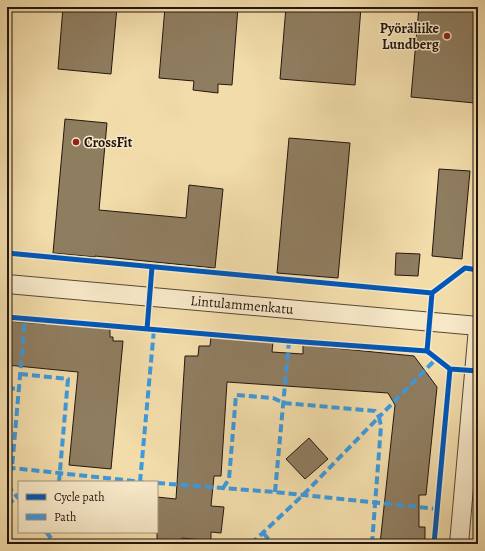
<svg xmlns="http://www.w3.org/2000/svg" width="485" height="551" viewBox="0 0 485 551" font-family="Alegreya,serif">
<rect width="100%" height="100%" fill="#f2dcaa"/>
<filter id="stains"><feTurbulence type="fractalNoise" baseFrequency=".005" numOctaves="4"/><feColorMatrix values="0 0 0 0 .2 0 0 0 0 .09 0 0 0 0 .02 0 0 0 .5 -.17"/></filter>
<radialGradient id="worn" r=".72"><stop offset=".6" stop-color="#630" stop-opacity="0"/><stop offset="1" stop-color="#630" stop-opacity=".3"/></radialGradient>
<path fill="#8f7d60" stroke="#231610" d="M 63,7 L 117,7 L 111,74 L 58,69 Z
M 165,7 L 238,7 L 232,85 L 218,84 L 218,93 L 193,90 L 194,81 L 159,78 Z
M 286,7 L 361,7 L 355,85 L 280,79 Z
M 419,7 L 478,7 L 478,64 L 475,103 L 411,97 Z
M 65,119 L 107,123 L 99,210 L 186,218 L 189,185 L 223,189 L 215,268 L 95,256 L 95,257 L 53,253 Z
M 289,138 L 350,143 L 338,278 L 277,273 Z
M 439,169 L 470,171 L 462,259 L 432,256 Z
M 396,253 L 420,254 L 418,276 L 395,275 Z
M 7,321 L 45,324 L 45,323 L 110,329 L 110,337 L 113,337 L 113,341 L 123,341 L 111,469 L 69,465 L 78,372 L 7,365 Z
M 211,337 L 273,341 L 272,352 L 303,354 L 303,345 L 414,356 L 437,387 L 426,495 L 419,495 L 419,527 L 425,527 L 425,544 L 380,544 L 395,405 L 388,393 L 227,382 L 221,476 L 214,476 L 211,506 L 224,507 L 221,533 L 211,532 L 211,541 L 182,538 L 181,544 L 157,544 L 157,497 L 176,499 L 185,356 L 198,356 L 199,346 L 210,346 Z
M 309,438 L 328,459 L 305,479 L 286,459 Z"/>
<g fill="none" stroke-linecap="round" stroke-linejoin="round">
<g stroke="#574836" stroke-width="20">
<path id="minor" d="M 7,284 L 478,326
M 459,544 L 478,328"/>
</g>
<use href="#minor" stroke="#f7e8c8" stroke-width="18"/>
<path stroke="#3c9ade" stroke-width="4" stroke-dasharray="8 4" stroke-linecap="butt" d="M 20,374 L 68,379 L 59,482
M 7,388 L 19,389
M 8,466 L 12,468 L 143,482
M 7,474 L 12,468 L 25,318
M 140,482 L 154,329
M 157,483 L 275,492 L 437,509
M 7,485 L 19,499
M 223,488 L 229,479 L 236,395 L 273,398 L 284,403 L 375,411 L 379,417 L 437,358
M 275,492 L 289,341
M 7,505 L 17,497
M 46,532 L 56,544
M 263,533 L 273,544
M 251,544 L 303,495 L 379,417 L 381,426 L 372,544"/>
<g stroke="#f7e8c8" stroke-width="8">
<path id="cycleway" d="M 7,253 L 432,293 L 465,268 L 478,270
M 7,317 L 289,341 L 427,351 L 450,369 L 478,371
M 147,329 L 152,267
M 427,351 L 432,293
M 434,544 L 450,369"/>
</g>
<use href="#cycleway" stroke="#0057b8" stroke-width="5"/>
</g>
<g fill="#8f2418" stroke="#f7e8c8" stroke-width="1.5">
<circle cx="447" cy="36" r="4"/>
<circle cx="76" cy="142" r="4"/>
</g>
<g text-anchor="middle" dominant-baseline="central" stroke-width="3" stroke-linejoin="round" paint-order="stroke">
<g font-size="14" font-weight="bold" fill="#231610" stroke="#f7e8c8" text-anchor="end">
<text x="439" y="28">Pyöräliike<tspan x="439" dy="16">Lundberg</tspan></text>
<text x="84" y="142" text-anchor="start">CrossFit</text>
</g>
<g font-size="14" fill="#231610" stroke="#f7e8c8">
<text transform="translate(242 305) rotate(5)">Lintulammenkatu</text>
</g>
</g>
<rect width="485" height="551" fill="none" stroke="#f2dcaa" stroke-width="24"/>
<rect x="8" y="8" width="469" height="535" fill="none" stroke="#231610" stroke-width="2"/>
<rect x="12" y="12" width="461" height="527" fill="none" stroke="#231610"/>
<rect x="18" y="481" width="140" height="52" fill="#f7e8c8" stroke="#a2947e"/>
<rect x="26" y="494" width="20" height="6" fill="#0057b8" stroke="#a2947e"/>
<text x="54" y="501" font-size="12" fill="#231610">Cycle path</text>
<rect x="26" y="514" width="20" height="6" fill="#3c9ade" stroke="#a2947e"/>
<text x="54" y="521" font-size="12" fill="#231610">Path</text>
<rect width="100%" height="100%" filter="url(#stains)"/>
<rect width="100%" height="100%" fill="url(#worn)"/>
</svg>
